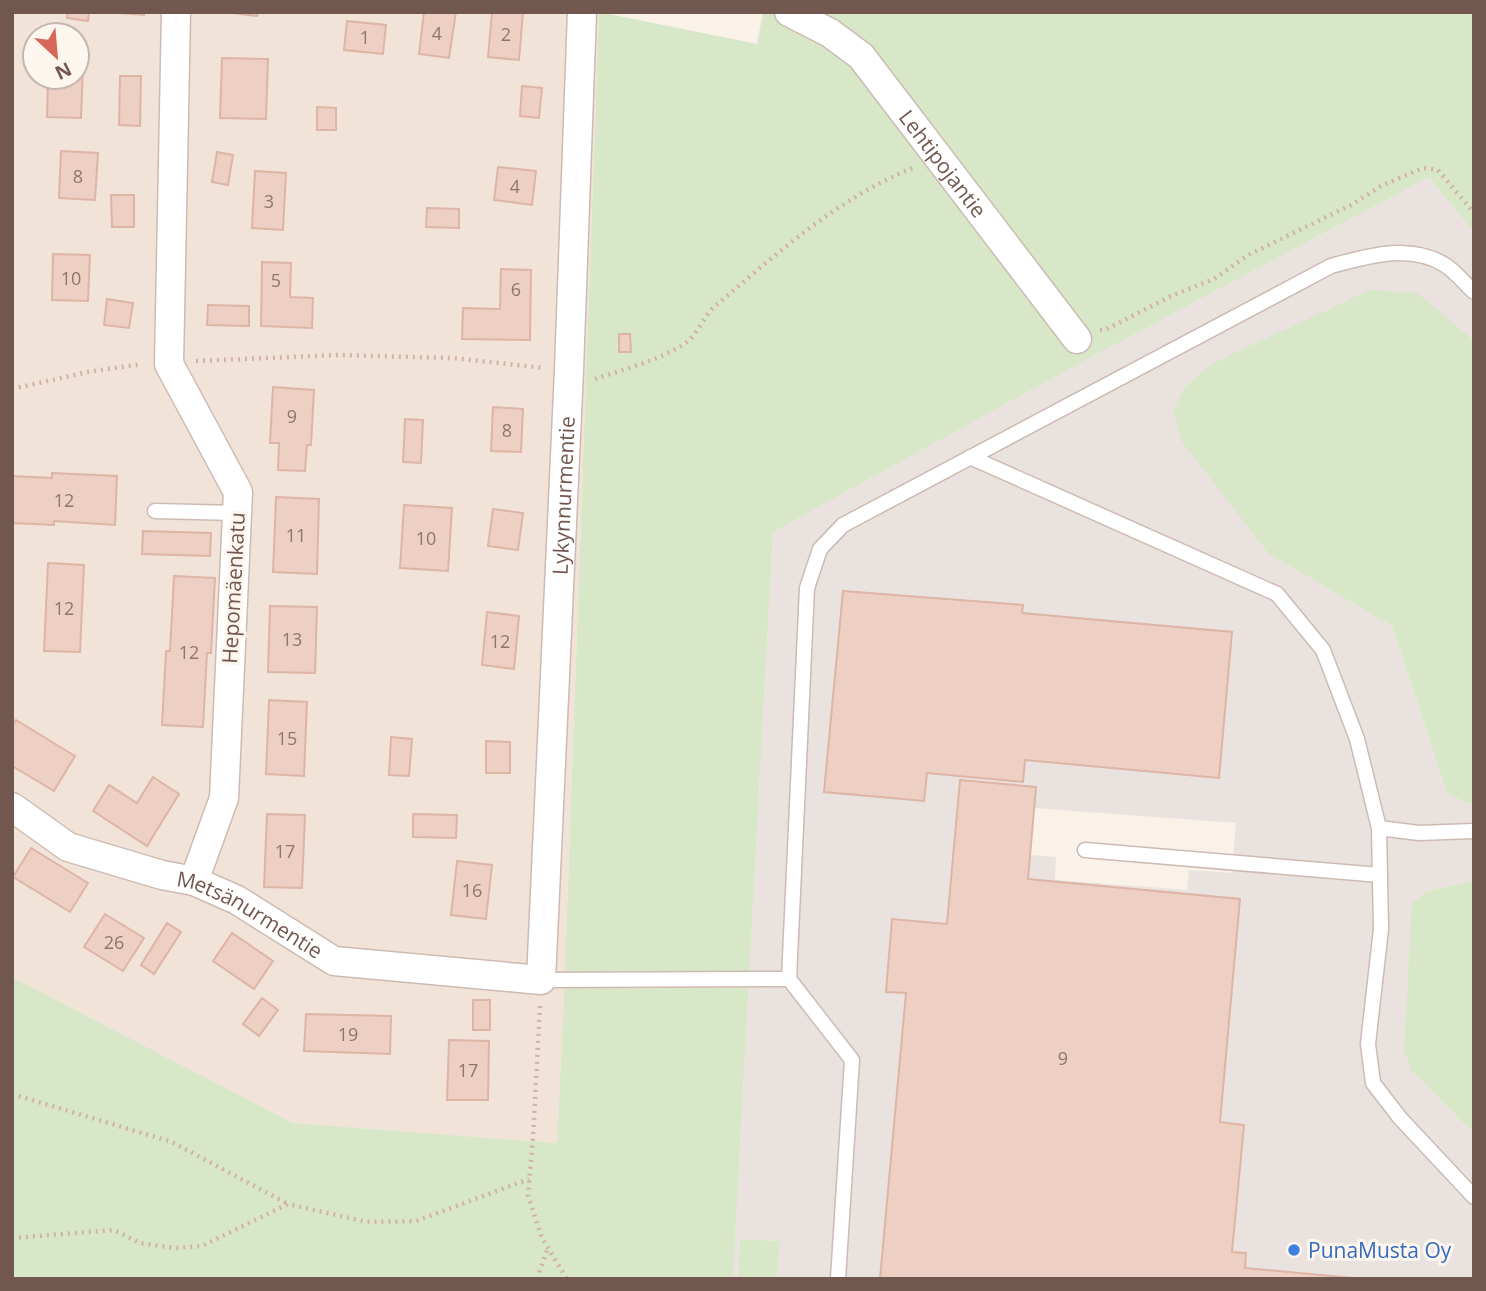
<svg xmlns="http://www.w3.org/2000/svg" width="1486" height="1291" viewBox="0 0 1486 1291" font-family="'Open Sans',sans-serif">
<rect width="100%" height="100%" fill="#faf1e9"/>
<path fill="#f1e3d8" fill-rule="evenodd" d="M 12,12 L 599,12 L 564,996 L 557,1143 L 293,1123 L 12,977 ZM 35,35 L 77,35 L 77,77 L 35,77 Z"/>
<path fill="#eae2de" fill-rule="evenodd" d="M 1429,177 L 1474,233 L 1474,343 L 1466,334 L 1269,554 L 1392,626 L 1447,793 L 1468,804 L 1474,803 L 1474,881 L 1427,891 L 1413,1071 L 1474,1134 L 1474,1279 L 777,1279 L 780,1241 L 740,1239 L 738,1279 L 733,1279 L 773,532 L 1075,366 ZM 1034,808 L 1236,823 L 1232,873 L 1189,870 L 1187,890 L 1055,880 L 1056,857 L 1030,855 Z"/>
<path fill="#d8e7c8" d="M 599,12 L 757,44 L 763,12 L 1474,12 L 1474,233 L 1429,177 L 1075,366 L 773,532 L 733,1279 L 12,1279 L 12,977 L 293,1123 L 557,1143 L 564,996 Z
M 1370,290 L 1417,293 L 1467,334 L 1474,343 L 1474,803 L 1468,804 L 1447,793 L 1392,626 L 1269,554 L 1182,442 L 1173,411 L 1186,386 L 1211,364 Z
M 1474,881 L 1474,1134 L 1412,1071 L 1404,1051 L 1412,903 L 1427,891 Z
M 740,1239 L 780,1241 L 777,1279 L 738,1279 Z"/>
<path fill="#edcfc3" stroke="#deb4a5" stroke-width="2" d="M 68,12 L 89,12 L 88,21 L 67,18 Z
M 108,12 L 144,12 L 144,15 Z
M 224,12 L 258,12 L 257,16 Z
M 424,12 L 456,12 L 449,58 L 419,54 Z
M 492,12 L 523,12 L 519,60 L 488,57 Z
M 347,21 L 386,25 L 383,54 L 344,50 Z
M 77,42 L 84,43 L 81,118 L 47,117 L 48,77 L 77,77 Z
M 222,58 L 268,59 L 266,119 L 220,118 Z
M 120,76 L 141,76 L 140,126 L 119,125 Z
M 522,86 L 542,88 L 539,118 L 520,116 Z
M 317,107 L 336,108 L 336,130 L 317,130 Z
M 61,151 L 98,153 L 95,200 L 59,198 Z
M 217,152 L 233,155 L 228,185 L 212,182 Z
M 498,167 L 536,171 L 532,205 L 494,200 Z
M 255,171 L 286,173 L 283,230 L 252,228 Z
M 111,195 L 134,195 L 134,227 L 112,227 Z
M 427,208 L 459,209 L 459,228 L 426,227 Z
M 53,254 L 90,255 L 88,301 L 52,300 Z
M 262,262 L 291,263 L 290,297 L 313,298 L 312,328 L 261,326 Z
M 501,269 L 531,270 L 530,340 L 462,339 L 463,308 L 500,309 Z
M 107,299 L 133,303 L 129,328 L 104,325 Z
M 208,305 L 249,306 L 249,326 L 207,325 Z
M 619,334 L 630,334 L 631,352 L 619,352 Z
M 273,387 L 314,390 L 311,445 L 307,445 L 305,471 L 278,470 L 279,443 L 270,443 Z
M 493,407 L 523,409 L 521,452 L 491,451 Z
M 405,419 L 423,420 L 421,463 L 403,462 Z
M 52,473 L 117,476 L 115,525 L 54,521 L 54,525 L 12,523 L 12,476 L 52,478 Z
M 276,497 L 319,499 L 317,574 L 273,572 Z
M 404,505 L 452,508 L 448,571 L 400,568 Z
M 493,509 L 523,513 L 518,550 L 488,546 Z
M 143,531 L 211,533 L 210,556 L 142,554 Z
M 48,563 L 84,565 L 80,652 L 44,651 Z
M 174,576 L 215,578 L 211,653 L 207,653 L 203,727 L 162,725 L 166,651 L 170,651 Z
M 843,591 L 1023,605 L 1022,613 L 1232,632 L 1219,778 L 1025,760 L 1023,782 L 927,773 L 924,801 L 824,792 Z
M 270,606 L 317,607 L 315,673 L 268,672 Z
M 487,612 L 519,616 L 514,669 L 482,665 Z
M 269,700 L 307,702 L 304,776 L 266,774 Z
M 16,720 L 75,756 L 54,791 L 12,766 L 12,726 Z
M 391,737 L 412,739 L 409,776 L 389,775 Z
M 486,741 L 510,742 L 510,773 L 486,773 Z
M 153,777 L 179,794 L 147,846 L 93,811 L 109,785 L 137,803 Z
M 960,780 L 1036,787 L 1028,879 L 1240,899 L 1220,1122 L 1244,1125 L 1232,1252 L 1246,1253 L 1245,1268 L 1364,1279 L 880,1279 L 906,993 L 886,992 L 892,919 L 947,924 Z
M 267,814 L 305,815 L 302,888 L 264,887 Z
M 413,814 L 457,815 L 456,838 L 413,837 Z
M 31,848 L 88,883 L 70,912 L 13,877 Z
M 457,861 L 492,865 L 486,919 L 451,915 Z
M 105,914 L 144,938 L 123,971 L 84,947 Z
M 167,923 L 181,932 L 154,974 L 141,965 Z
M 232,933 L 273,961 L 254,989 L 213,961 Z
M 262,998 L 278,1010 L 259,1036 L 243,1024 Z
M 473,1000 L 490,1000 L 490,1030 L 473,1030 Z
M 306,1014 L 391,1016 L 390,1054 L 304,1051 Z
M 449,1040 L 489,1041 L 488,1100 L 447,1100 Z"/>
<g fill="none" stroke-linecap="round" stroke-linejoin="round">
<g stroke="#cdbbb3" stroke-width="17">
<path id="service" d="M 970,457 L 1277,594 L 1323,650 L 1357,739 L 1379,828 L 1381,929 L 1368,1044 L 1373,1083 L 1400,1118 L 1474,1197
M 155,511 L 237,513
M 1379,828 L 1419,833 L 1474,831
M 1085,850 L 1380,875
M 541,980 L 789,979
M 838,1279 L 852,1060 L 789,979 L 807,588 L 820,549 L 843,525 L 1331,266 C 1368,256 1410,243 1445,265 C 1456,272 1465,284 1474,292"/>
</g>
<g stroke="#cdbbb3" stroke-width="31">
<g id="minor">
<path d="M 176,12 L 169,364 L 238,492 L 224,798 L 194,881"/>
<path id="s1" d="M 789,12 L 830,33 L 861,56 L 1077,339"/>
<path id="s2" d="M 12,807 L 68,847 L 162,875 L 194,881 L 237,900 L 334,961 L 541,980 L 569,370 L 582,12"/>
</g>
</g>
<path stroke="#d2b2a6" stroke-width="4.5" stroke-dasharray="2 5" stroke-linecap="butt" d="M 1100,330 L 1105,330 L 1171,296 L 1214,279 L 1248,255 L 1351,205 L 1381,186 L 1423,168 L 1438,170 L 1474,213
M 196,361 L 338,355 L 452,358 L 544,368
M 595,379 C 624,369 658,361 684,344 C 697,336 703,317 714,307 C 775,255 839,197 915,167
M 12,389 L 88,372 L 142,364
M 540,1006 L 533,1137 L 528,1196 L 542,1238 L 567,1279
M 12,1094 L 172,1142 L 288,1204
M 12,1238 L 114,1230 L 140,1243 L 175,1248 L 202,1246 L 288,1204 L 367,1222 L 416,1221 L 529,1179
M 537,1279 L 548,1247"/>
<use href="#service" stroke="#fff" stroke-width="14"/>
<use href="#minor" stroke="#fff" stroke-width="28"/>
</g>
<circle fill="#3f7fe0" stroke="#fdf6ef" stroke-width="2.5" cx="1294" cy="1250" r="7"/>
<g text-anchor="middle" dominant-baseline="central" stroke-width="6" stroke-linejoin="round" paint-order="stroke">
<g font-size="18" fill="#91756c">
<text x="437" y="33">4</text>
<text x="506" y="34">2</text>
<text x="365" y="37">1</text>
<text x="78" y="176">8</text>
<text x="515" y="186">4</text>
<text x="269" y="201">3</text>
<text x="71" y="278">10</text>
<text x="276" y="280">5</text>
<text x="516" y="289">6</text>
<text x="292" y="416">9</text>
<text x="507" y="430">8</text>
<text x="64" y="500">12</text>
<text x="296" y="535">11</text>
<text x="426" y="538">10</text>
<text x="64" y="608">12</text>
<text x="292" y="639">13</text>
<text x="500" y="641">12</text>
<text x="189" y="652">12</text>
<text x="287" y="738">15</text>
<text x="285" y="851">17</text>
<text x="472" y="890">16</text>
<text x="114" y="942">26</text>
<text x="348" y="1034">19</text>
<text x="1063" y="1058">9</text>
<text x="468" y="1070">17</text>
</g>
<g font-size="21" fill="#72574f" stroke="#fdf6ef">
<text stroke="none"><textPath href="#s1" startOffset="220">Lehtipojantie</textPath></text>
<text stroke="none"><textPath href="#s2" startOffset="1054">Lykynnurmentie</textPath></text>
<text transform="translate(233 588) rotate(-87)">Hepomäenkatu</text>
<text stroke="none"><textPath href="#s2" startOffset="264">Metsänurmentie</textPath></text>
</g>
<g font-size="21" fill="#366cbe" stroke="#fdf6ef" text-anchor="start">
<text x="1308" y="1250">PunaMusta Oy</text>
</g>
</g>
<rect width="1486" height="1291" fill="none" stroke="#72574f" stroke-width="28"/>
<g transform="translate(56 56) rotate(154)"><circle r="33" fill="#fdf6ef" stroke="#c5b6af" stroke-width="2"/>
<path d="M0-5L12 26L0 18L-12 26Z" fill="#d7675a"/>
<text y="-10" font-size="19" font-weight="bold" text-anchor="middle" fill="#72574f">N</text>
</g>
</svg>
